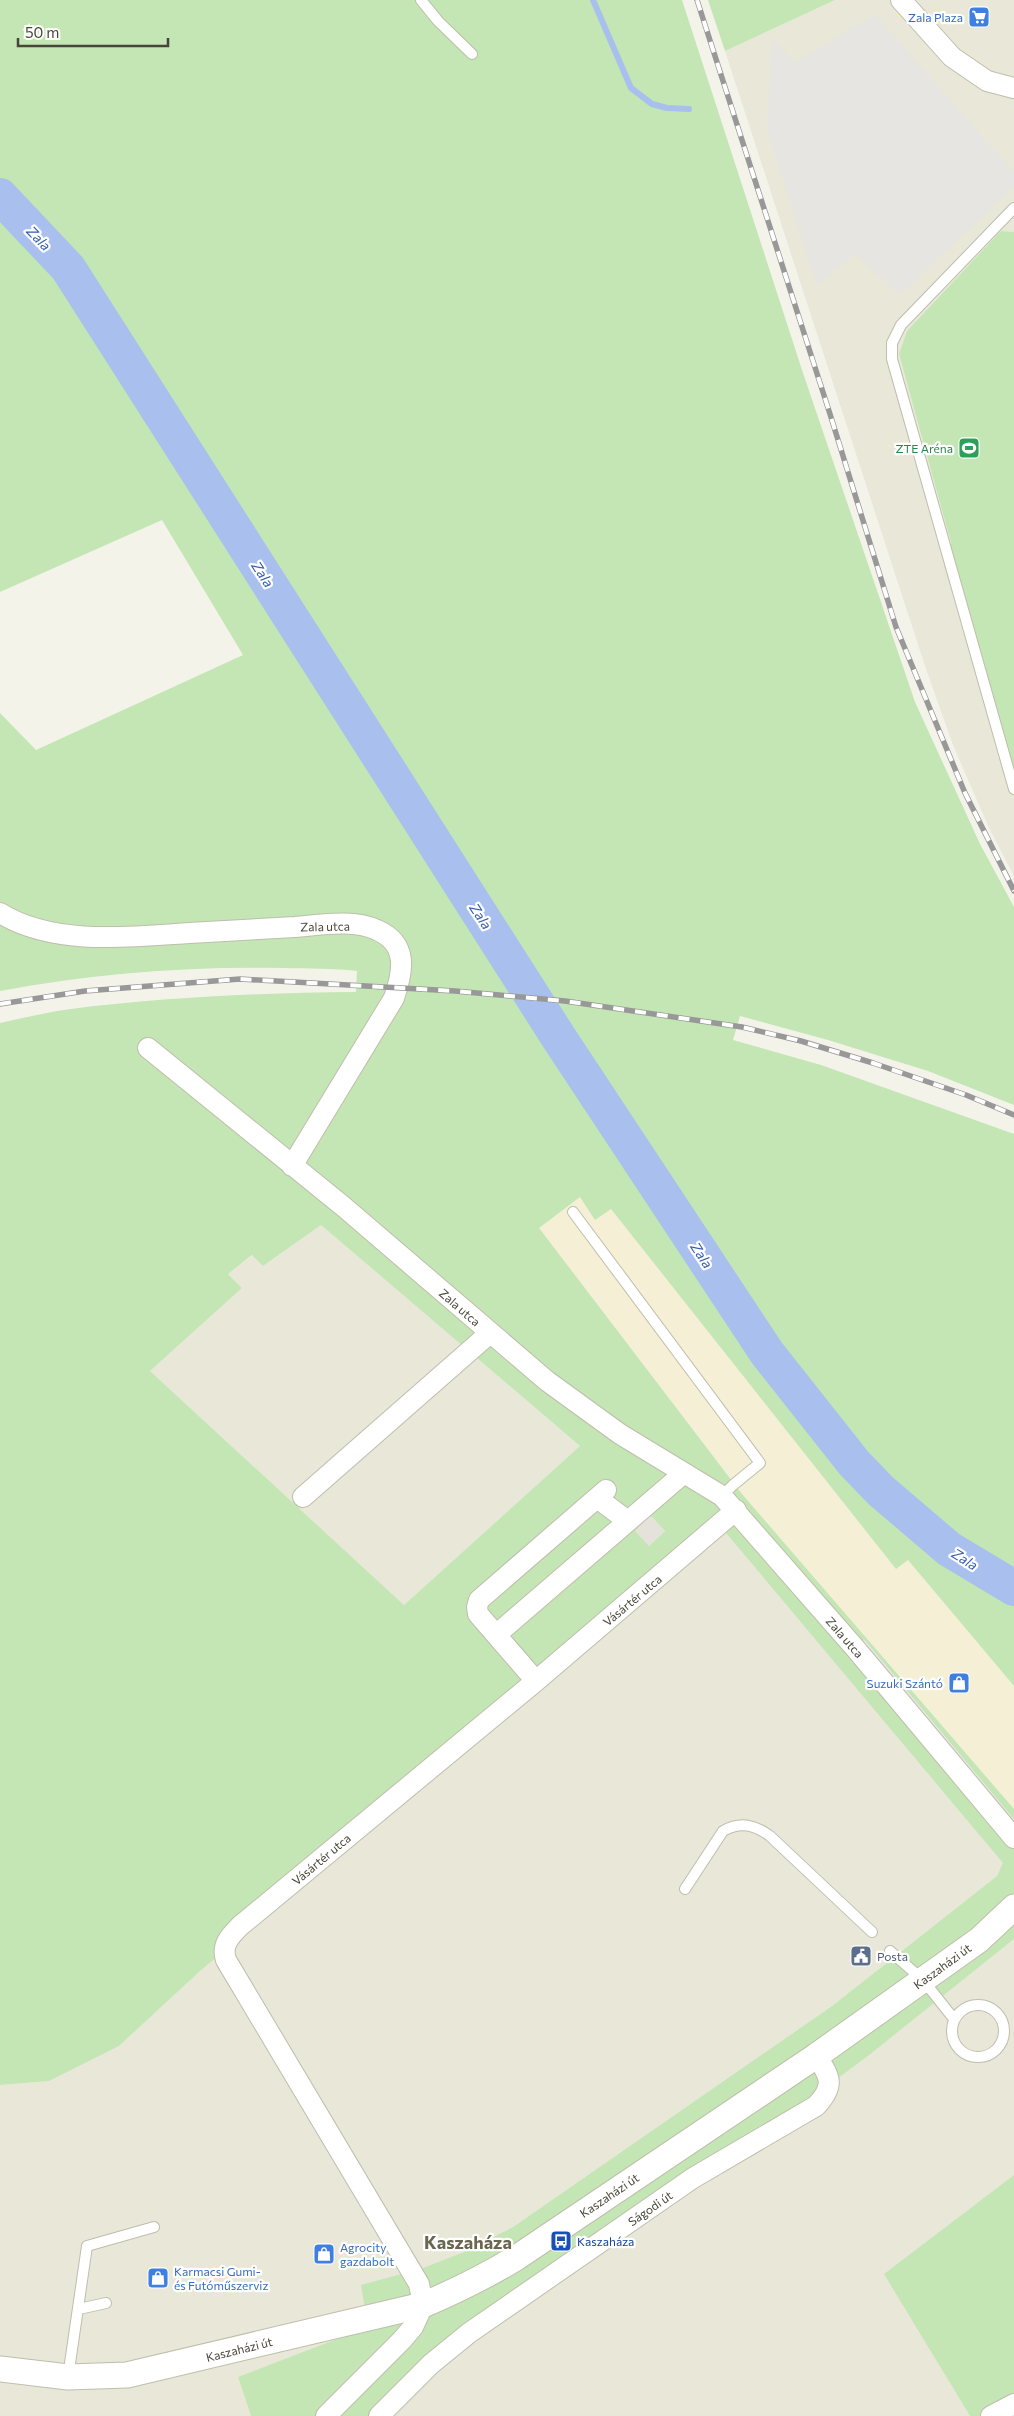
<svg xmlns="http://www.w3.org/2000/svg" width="1014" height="2416" viewBox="0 0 1014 2416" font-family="Commissioner,sans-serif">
<rect width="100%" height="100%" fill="#f4f3ea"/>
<path fill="#e8e7d8" d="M 835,0 L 1014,0 L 1014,232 L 1001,231 L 899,354 L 951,543 L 944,566 L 1014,786 L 1014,876 L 989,828 L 953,745 L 925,666 L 725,51 Z
M 321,1225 L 580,1446 L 404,1605 L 150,1371 L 242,1288 L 228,1274 L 253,1255 L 263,1266 Z
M 723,1528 L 1004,1863 L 997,1876 L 832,2006 L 513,2227 L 464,2252 L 420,2269 L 368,2327 L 238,2377 L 251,2416 L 0,2416 L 0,2085 L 49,2081 L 119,2046 L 199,1972 Z
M 1014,1939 L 1014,2175 L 885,2274 L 970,2416 L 390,2416 L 429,2376 L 483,2332 L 868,2056 Z"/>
<path fill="#f5efd6" d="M 580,1197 L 611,1209 L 896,1569 L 908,1560 L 1014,1686 L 1014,1809 L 742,1494 L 538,1228 Z"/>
<path fill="#e4e2db" d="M 650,1515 L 665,1531 L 649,1546 L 634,1531 Z"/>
<path fill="#c3e6b4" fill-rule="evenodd" d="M 0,0 L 682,0 L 803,373 L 915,702 L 980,844 L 1014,907 L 1014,1105 L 928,1071 L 828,1040 L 740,1016 L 733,1040 L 821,1065 L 1014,1134 L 1014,1686 L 908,1560 L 896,1569 L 611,1209 L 595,1220 L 580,1197 L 539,1228 L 742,1494 L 1014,1809 L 1014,1939 L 868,2056 L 729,2158 L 483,2332 L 429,2376 L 390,2416 L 251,2416 L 238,2377 L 368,2327 L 361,2285 L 420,2269 L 464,2252 L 513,2227 L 832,2006 L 997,1876 L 1003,1863 L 722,1528 L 199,1972 L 119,2046 L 49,2081 L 0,2085 L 0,1023 C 23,1018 47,1012 71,1009 C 166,997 260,993 356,992 L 357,971 C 333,968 308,969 284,968 C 189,966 94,973 0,991 L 0,713 L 36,750 L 243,655 L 162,520 L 0,592 ZM 321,1225 L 580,1446 L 404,1605 L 150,1371 L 242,1288 L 228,1274 L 252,1255 L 263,1266 ZM 650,1515 L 665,1531 L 649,1546 L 635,1531 Z
M 708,0 L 835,0 L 725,51 Z
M 1001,231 L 1014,232 L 1014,786 L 944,566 L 951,543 L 899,354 L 907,331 Z
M 1014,2175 L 1014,2416 L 970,2416 L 884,2274 Z"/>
<path fill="#e6e5e1" d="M 875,15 L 1014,173 L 1014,186 L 900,295 L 855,254 L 817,285 L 767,128 L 773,38 L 795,63 Z
M 864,1639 L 1014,1819 L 1014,1838 L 855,1648 Z"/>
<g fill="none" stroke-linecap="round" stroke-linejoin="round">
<path stroke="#a9c0ee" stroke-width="6" d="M 593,0 L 631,88 L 652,104 L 667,108 L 689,109"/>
<path stroke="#a9c0ee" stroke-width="36" d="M 0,196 L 68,268 L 559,1038 L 767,1353 L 854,1463 L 881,1491 L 949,1549 L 1014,1588"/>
<g stroke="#bfbeac" stroke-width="12">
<path id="service" d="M 421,0 L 438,21 L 472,54
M 1014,208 L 901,325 L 892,343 L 892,359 L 1014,789
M 573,1212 L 760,1463 L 733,1485 L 722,1496
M 685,1889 L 723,1831 C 741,1821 755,1825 770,1836 L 872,1932
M 890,1951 L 923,1980 L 954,2019
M952 2031a26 26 0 1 1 52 0a26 26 0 1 1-52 0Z
M 79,2309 L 106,2303
M 68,2377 L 87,2246 L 154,2227"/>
</g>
<g stroke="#bfbeac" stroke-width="22">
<path id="minor" d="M 901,0 L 952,57 L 987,81 L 1014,88
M 0,913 C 53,946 129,937 189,933 C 224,931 259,929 295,927 C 320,925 354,919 377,930 C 409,944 403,972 394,998 L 292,1166
M 148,1048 L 344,1207 L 547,1381 L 620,1434 L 722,1496 L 855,1648 L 1014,1838
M 303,1497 L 490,1333
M 597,1498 L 628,1521
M 497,1634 L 684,1473
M 536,1681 L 478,1614 L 477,1607 L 479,1600 L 606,1490
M 326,2416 L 402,2340 L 413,2327 L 423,2305 L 419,2284 L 226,1960 C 221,1945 230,1936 240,1926 L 536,1681 L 736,1510
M 379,2416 L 431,2364 L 469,2333 L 693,2178 L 816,2106 C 835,2086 831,2077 816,2056
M 991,2416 L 1014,2404"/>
</g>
<g stroke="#bfbeac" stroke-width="27">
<path id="tertiary" d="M 0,2369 L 68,2377 L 127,2375 L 423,2305 C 456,2291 486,2276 516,2258 L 816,2056 L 979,1940 L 1014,1907"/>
</g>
<use href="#service" stroke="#fff" stroke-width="10"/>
<use href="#minor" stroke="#fff" stroke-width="20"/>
<use href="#tertiary" stroke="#fff" stroke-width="25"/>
<g stroke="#989898" stroke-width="5.5">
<path id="rail" d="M 697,0 L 830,414 L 896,627 L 965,793 L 1014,891
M 0,1004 L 85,991 L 240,979 L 455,991 L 565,1001 L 742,1027 L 801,1041 L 873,1063 L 966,1095 L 1014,1115"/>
</g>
<use href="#rail" stroke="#fff" stroke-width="4" stroke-dasharray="11" stroke-linecap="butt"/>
</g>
<defs>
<g id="supermarket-square" transform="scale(1.125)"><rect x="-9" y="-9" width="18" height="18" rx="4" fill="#3f7fe0" stroke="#fff"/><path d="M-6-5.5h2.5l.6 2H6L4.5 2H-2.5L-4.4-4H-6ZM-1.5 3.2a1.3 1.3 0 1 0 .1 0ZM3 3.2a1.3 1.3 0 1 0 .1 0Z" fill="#fff"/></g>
<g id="stadium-square" transform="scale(1.125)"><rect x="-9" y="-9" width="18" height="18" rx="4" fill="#2e9e5b" stroke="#fff"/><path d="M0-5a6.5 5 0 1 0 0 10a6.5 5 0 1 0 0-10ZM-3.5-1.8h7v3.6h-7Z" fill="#fff"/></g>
<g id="shop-square" transform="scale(1.125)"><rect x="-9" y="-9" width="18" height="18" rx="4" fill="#3f7fe0" stroke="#fff"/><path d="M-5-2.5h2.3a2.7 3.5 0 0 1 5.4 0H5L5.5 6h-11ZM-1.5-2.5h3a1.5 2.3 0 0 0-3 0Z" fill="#fff"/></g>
<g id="civic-square" transform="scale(1.125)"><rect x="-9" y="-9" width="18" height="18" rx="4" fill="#5c6f8a" stroke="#fff"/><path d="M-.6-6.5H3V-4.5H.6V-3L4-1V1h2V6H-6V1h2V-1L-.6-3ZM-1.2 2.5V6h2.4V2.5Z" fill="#fff"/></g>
<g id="bus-square" transform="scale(1.125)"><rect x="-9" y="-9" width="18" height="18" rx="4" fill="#1a4fb4" stroke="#fff"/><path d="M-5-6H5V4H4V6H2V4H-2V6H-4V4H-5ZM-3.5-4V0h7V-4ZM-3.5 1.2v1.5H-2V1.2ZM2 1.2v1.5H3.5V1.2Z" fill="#fff"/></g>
</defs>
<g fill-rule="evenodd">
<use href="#supermarket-square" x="979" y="17"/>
<use href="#stadium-square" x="969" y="448"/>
<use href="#shop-square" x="959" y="1683"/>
<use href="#civic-square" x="861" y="1956"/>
<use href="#bus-square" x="561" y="2241"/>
<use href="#shop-square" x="324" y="2254"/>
<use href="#shop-square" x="158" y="2278"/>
</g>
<g text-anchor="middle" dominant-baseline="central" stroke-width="4.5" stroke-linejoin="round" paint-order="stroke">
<g font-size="12" fill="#366cbe" stroke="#fff" text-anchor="end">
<text x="963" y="17">Zala Plaza</text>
<text x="943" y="1683">Suzuki Szántó</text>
<text x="340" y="2247" text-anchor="start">Agrocity<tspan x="340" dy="14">gazdabolt</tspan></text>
<text x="174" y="2271" text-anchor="start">Karmacsi Gumi-<tspan x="174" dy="14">és Futóműszerviz</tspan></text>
</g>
<g font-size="12" fill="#27864d" stroke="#fff" text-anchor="end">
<text x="953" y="448">ZTE Aréna</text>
</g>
<g font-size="12" fill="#484538" stroke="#fff">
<text transform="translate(325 926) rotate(-1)">Zala utca</text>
<text transform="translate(460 1307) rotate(41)">Zala utca</text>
<text transform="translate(632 1600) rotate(-40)">Vásártér utca</text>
<text transform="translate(845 1637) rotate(49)">Zala utca</text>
<text transform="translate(321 1859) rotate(-40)">Vásártér utca</text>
<text transform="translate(942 1966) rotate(-36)">Kaszaházi út</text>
<text transform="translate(609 2195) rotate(-34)">Kaszaházi út</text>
<text transform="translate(650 2208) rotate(-35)">Ságodi út</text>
<text transform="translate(239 2349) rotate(-14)">Kaszaházi út</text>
</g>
<g font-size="12" fill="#4e5e75" stroke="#fff" text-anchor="start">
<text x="877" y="1956">Posta</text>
</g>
<g font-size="12" fill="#164399" stroke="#fff" text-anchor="start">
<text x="577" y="2241">Kaszaháza</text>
</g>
<g font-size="14" font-style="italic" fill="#345db0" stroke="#fff">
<text transform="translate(39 238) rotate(46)">Zala</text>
<text transform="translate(263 574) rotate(57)">Zala</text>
<text transform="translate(481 916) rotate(57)">Zala</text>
<text transform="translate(702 1255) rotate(57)">Zala</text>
<text transform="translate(965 1559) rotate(32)">Zala</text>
</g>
<g font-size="18" font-weight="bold" fill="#6a664f" stroke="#fff">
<text x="468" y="2242">Kaszaháza</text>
</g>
</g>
<path d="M18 38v8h150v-8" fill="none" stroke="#484538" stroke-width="2.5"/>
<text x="25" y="38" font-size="15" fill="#484538" stroke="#ffffff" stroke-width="4" paint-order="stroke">50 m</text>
</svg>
